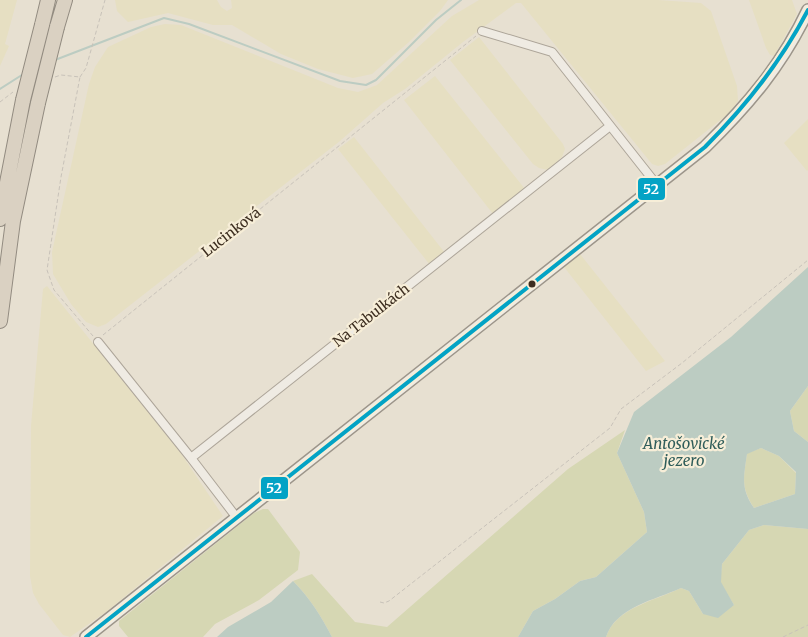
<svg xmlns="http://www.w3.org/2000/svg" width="808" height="637" viewBox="0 0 808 637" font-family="Merriweather,serif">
<rect width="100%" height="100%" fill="#e7e0d1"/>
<path fill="#e6dfc2" d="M 0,0 L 17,0 L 5,44 L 9,46 L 0,66 Z
M 115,0 L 217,0 L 221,7 L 227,11 L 232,8 L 231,0 L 448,0 L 440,11 L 409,42 L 372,74 L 353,78 L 318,69 L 281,54 L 232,25 L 213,25 L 168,13 L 128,22 L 117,11 Z
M 479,0 L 658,0 L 701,3 L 711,11 L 737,86 L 738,101 L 728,114 L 665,164 L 658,166 L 652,164 L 521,3 L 516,3 L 463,42 L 405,89 L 383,103 L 340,141 L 106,324 L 98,327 L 86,322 L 71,304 L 53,274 L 52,252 L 89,84 L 95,67 L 108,47 L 151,27 L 165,24 L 181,25 L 338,88 L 358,92 L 377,85 L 452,16 Z
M 749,0 L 792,0 L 797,14 L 774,56 L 770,55 L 766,48 Z
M 479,37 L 563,144 L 565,149 L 562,157 L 548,170 L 539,168 L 533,164 L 450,60 Z
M 435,76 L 525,189 L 493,214 L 404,100 Z
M 808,119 L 808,170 L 807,171 L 784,143 Z
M 354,137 L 445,253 L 430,265 L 338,149 Z
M 580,254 L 665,361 L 646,371 L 564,267 Z
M 47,286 L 180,452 L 223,516 L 106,612 L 70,637 L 63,635 L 39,604 L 33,593 L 30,576 L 31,426 L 43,289 Z"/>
<path fill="#d6d7b3" d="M 808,386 L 808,442 L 794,431 L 790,411 Z
M 625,430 L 617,453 L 644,512 L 647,532 L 596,577 L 580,581 L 555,599 L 533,611 L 518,637 L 332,637 C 321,616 310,598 293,581 L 312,574 L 355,622 L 387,627 L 568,469 Z
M 761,448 L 779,456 L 796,473 L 795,494 L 754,508 C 740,486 744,478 747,453 Z
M 268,509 L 300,552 L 298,570 L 259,600 L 215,624 L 203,637 L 128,637 L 119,626 L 119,621 L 254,513 L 263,509 Z
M 764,525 L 808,529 L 808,637 L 606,637 C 616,607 655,601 681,588 L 689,591 L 703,614 L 734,605 L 720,582 L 722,564 L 749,530 Z"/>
<path fill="#bcccc2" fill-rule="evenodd" d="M 808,267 L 808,386 L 790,411 L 794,431 L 808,442 L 808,529 L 764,525 L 749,530 L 722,564 L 721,582 L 734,605 L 718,618 L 703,614 L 689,591 L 681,588 C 655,600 616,607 606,637 L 518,637 L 533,611 L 555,599 L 580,581 L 596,577 L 647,532 L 644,512 L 617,453 L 634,412 L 731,337 ZM 761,448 L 779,456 L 796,472 L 795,494 L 754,508 C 740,488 744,476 747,454 Z
M 293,581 C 310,598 321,616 332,637 L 217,637 L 228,627 L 271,602 Z"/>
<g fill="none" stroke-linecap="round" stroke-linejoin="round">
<path stroke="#bcccc2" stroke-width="2" d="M 55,60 L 164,18 L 189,24 L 340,81 L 366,85 L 376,80 L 436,20 L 461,0
M 0,89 L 25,73"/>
<g stroke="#ada599" stroke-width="10">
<path id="street" d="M 482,31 L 552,52 L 657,185
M 98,342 L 191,458
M 237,518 L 191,458 L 610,126"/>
</g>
<g stroke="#9c958a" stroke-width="14">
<path id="secondary" d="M 86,637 L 705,147 C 748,105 782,65 808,10"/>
</g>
<g stroke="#928b80" stroke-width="16">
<path id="highway" d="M 42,25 L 48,0
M 57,27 L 65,0
M 0,219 L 23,100
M 0,321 L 13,221 L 38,103"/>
</g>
<path stroke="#c8c2b9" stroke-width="1" stroke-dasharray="4 2.5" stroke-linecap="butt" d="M 55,77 L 61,75 L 80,77 L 61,177 L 47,270 L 54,290 L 93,336
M 80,77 L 86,68 L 105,0
M 0,102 L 13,92
M 103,335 L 476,36
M 380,602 L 384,603 L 389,601 L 610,428 L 621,409 L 682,363 L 808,260
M 783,637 L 808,625"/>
<use href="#street" stroke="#efebe3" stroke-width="8"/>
<use href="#secondary" stroke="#efebe3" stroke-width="11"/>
<use href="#highway" stroke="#dad1c2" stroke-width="14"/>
<g stroke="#928b80" stroke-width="16" stroke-linecap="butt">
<path id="highway-bridge" d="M 23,100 L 42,25
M 38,103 L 57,27"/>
</g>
<use href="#highway-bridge" stroke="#dad1c2" stroke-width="14"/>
<g stroke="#f7eed8" stroke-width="8">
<path id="bus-1" d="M 86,637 L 705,147 C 746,106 781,62 808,10"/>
</g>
<use href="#bus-1" stroke="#03a3c5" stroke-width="4"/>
</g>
<circle fill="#3d2e20" stroke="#f7eed8" stroke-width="2" cx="532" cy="284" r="4.5"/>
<g text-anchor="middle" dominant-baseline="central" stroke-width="4.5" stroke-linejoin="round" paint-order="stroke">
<g font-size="14" fill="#3d2e20" stroke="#f7eed8">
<text transform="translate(231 232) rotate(-38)">Lucinková</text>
<text transform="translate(371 315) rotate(-38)">Na Tabulkách</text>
</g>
<g font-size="15" font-style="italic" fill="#2f5d5a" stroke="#f7eed8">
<text x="684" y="443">Antošovické<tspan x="684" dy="17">jezero</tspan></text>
</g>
</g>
<g stroke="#f7eed8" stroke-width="2">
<rect x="637" y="177" width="29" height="24" rx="5" fill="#03a3c5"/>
<rect x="260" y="476" width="29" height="24" rx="5" fill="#03a3c5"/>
</g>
<g font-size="14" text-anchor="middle" font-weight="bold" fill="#fff">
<text x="651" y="194">52</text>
<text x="274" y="493">52</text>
</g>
</svg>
